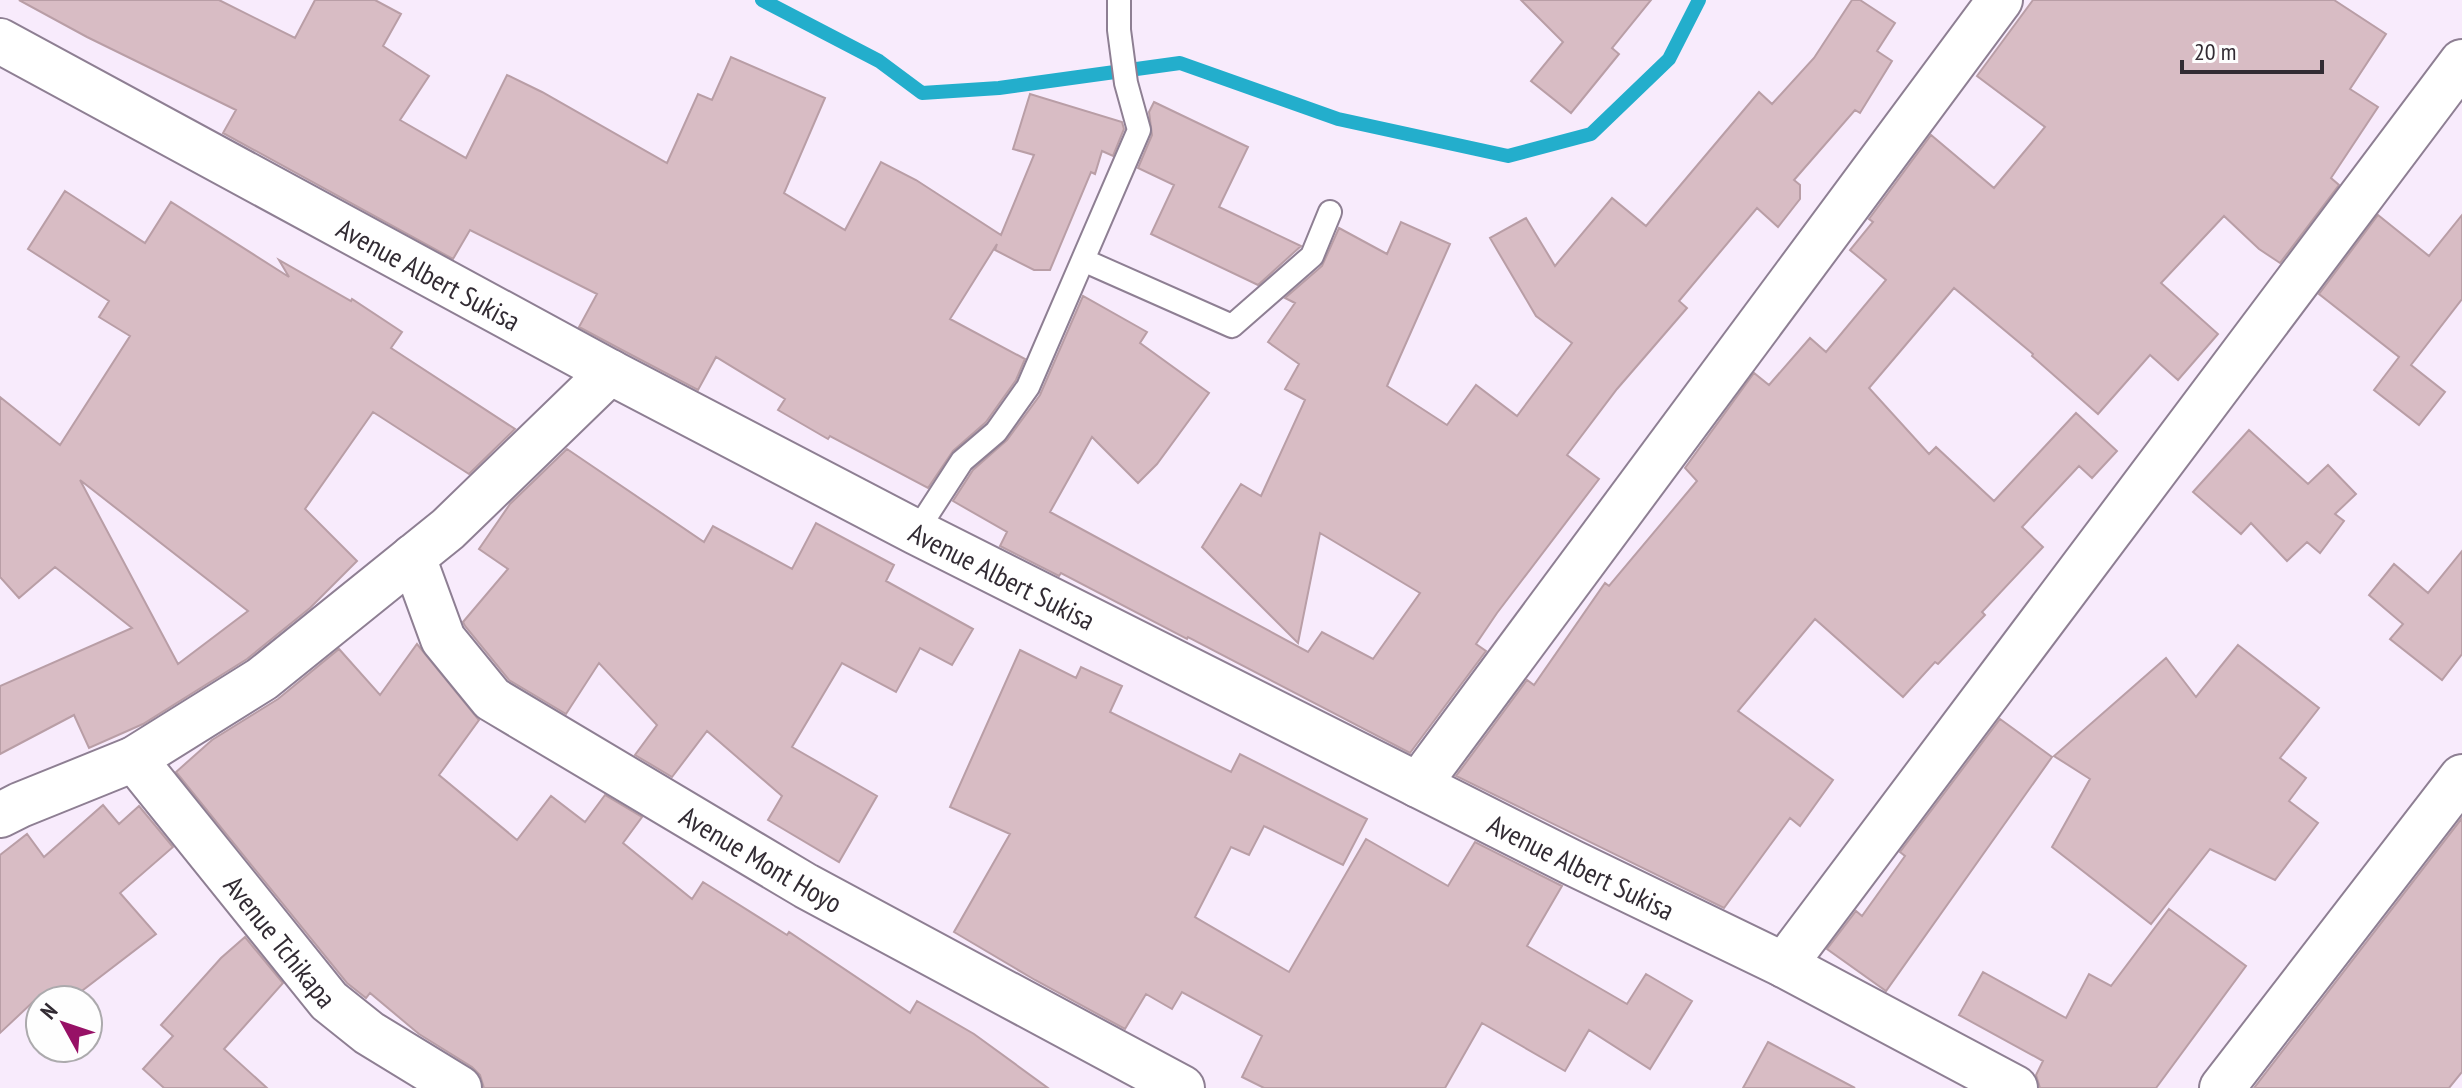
<svg xmlns="http://www.w3.org/2000/svg" width="2462" height="1088" viewBox="0 0 2462 1088" font-family="'PT Sans Narrow',sans-serif">
<rect width="100%" height="100%" fill="#f8ebfc"/>
<g fill="none" stroke-linecap="round" stroke-linejoin="round">
<path stroke="#23aecc" stroke-width="14" d="M 762,0 L 879,61 L 922,93 L 999,88 L 1180,63 L 1338,119 L 1508,156 L 1591,134 L 1669,59 L 1699,0"/>
</g>
<path fill="#d8bcc4" stroke="#b99ea6" stroke-width="2" fill-rule="evenodd" d="M 19,0 L 219,0 L 295,38 L 315,0 L 375,0 L 401,14 L 383,46 L 429,76 L 400,120 L 466,158 L 507,75 L 542,92 L 667,163 L 698,94 L 712,100 L 731,57 L 825,98 L 784,193 L 845,230 L 881,162 L 916,180 L 1001,235 L 1034,155 L 1013,149 L 1030,94 L 1122,122 L 1124,129 L 1113,156 L 1102,151 L 1095,174 L 1091,172 L 1050,270 L 1034,270 L 995,250 L 997,244 L 950,319 L 1025,359 L 1016,380 L 986,422 L 953,451 L 928,488 L 830,436 L 828,439 L 778,410 L 785,399 L 716,357 L 698,390 L 622,350 L 579,327 L 597,294 L 470,230 L 453,259 L 223,133 L 236,110 L 87,37 Z
M 1521,0 L 1651,0 L 1612,48 L 1619,54 L 1571,113 L 1531,81 L 1563,42 Z
M 1852,0 L 1860,0 L 1895,23 L 1877,51 L 1892,61 L 1860,113 L 1855,110 L 1794,180 L 1800,185 L 1800,199 L 1778,227 L 1757,208 L 1679,301 L 1687,308 L 1617,389 L 1567,455 L 1599,479 L 1497,613 L 1476,644 L 1486,651 L 1410,753 L 1188,637 L 1187,639 L 1061,573 L 1059,576 L 1000,546 L 1007,532 L 953,501 L 973,470 L 1007,440 L 1040,395 L 1083,296 L 1147,332 L 1140,343 L 1209,393 L 1157,464 L 1138,483 L 1092,437 L 1050,512 L 1308,652 L 1322,632 L 1373,659 L 1420,593 L 1320,533 L 1298,643 L 1202,547 L 1241,484 L 1261,496 L 1305,400 L 1285,389 L 1299,364 L 1268,342 L 1295,303 L 1285,298 L 1322,266 L 1339,228 L 1387,254 L 1401,222 L 1450,244 L 1387,386 L 1447,425 L 1476,385 L 1517,416 L 1572,343 L 1536,316 L 1490,238 L 1526,218 L 1555,266 L 1612,198 L 1646,226 L 1759,92 L 1772,104 L 1814,58 Z
M 2033,0 L 2334,0 L 2386,34 L 2350,89 L 2378,107 L 2331,178 L 2339,185 L 2280,263 L 2259,249 L 2224,216 L 2161,283 L 2218,334 L 2178,380 L 2150,355 L 2098,414 L 2032,356 L 2033,354 L 1954,288 L 1869,388 L 1929,454 L 1936,447 L 1994,501 L 2076,413 L 2117,451 L 2092,478 L 2079,466 L 2022,527 L 2043,547 L 1982,612 L 1985,615 L 1938,664 L 1935,662 L 1903,697 L 1815,619 L 1738,711 L 1833,780 L 1800,826 L 1790,818 L 1724,908 L 1456,776 L 1527,680 L 1534,685 L 1605,583 L 1609,586 L 1697,481 L 1685,468 L 1754,373 L 1769,385 L 1810,338 L 1826,352 L 1886,280 L 1850,250 L 1873,222 L 1869,219 L 1931,135 L 1994,188 L 2045,127 L 1977,76 Z
M 1154,102 L 1248,147 L 1219,207 L 1301,246 L 1258,285 L 1151,234 L 1174,185 L 1138,168 L 1152,135 L 1149,112 Z
M 65,191 L 145,243 L 171,202 L 289,277 L 279,260 L 351,301 L 352,299 L 402,332 L 391,348 L 515,429 L 469,474 L 373,412 L 305,509 L 357,561 L 310,608 L 247,659 L 143,724 L 89,748 L 74,715 L 0,754 L 0,686 L 132,628 L 55,567 L 19,598 L 0,577 L 0,397 L 60,445 L 130,336 L 99,317 L 109,301 L 28,249 ZM 80,480 L 248,611 L 178,664 Z
M 2378,215 L 2429,256 L 2462,215 L 2462,299 L 2411,365 L 2445,392 L 2419,425 L 2374,390 L 2399,357 L 2319,294 Z
M 2249,430 L 2308,484 L 2328,465 L 2356,494 L 2335,514 L 2344,521 L 2320,553 L 2307,542 L 2287,561 L 2251,523 L 2241,534 L 2193,492 Z
M 567,449 L 704,542 L 713,526 L 792,569 L 816,523 L 894,565 L 886,581 L 973,629 L 952,665 L 920,648 L 896,692 L 842,663 L 792,747 L 877,796 L 839,862 L 768,820 L 782,796 L 707,731 L 672,777 L 635,755 L 657,725 L 599,663 L 566,714 L 509,680 L 465,626 L 463,622 L 508,569 L 479,549 L 510,504 Z
M 2462,551 L 2462,654 L 2442,680 L 2390,639 L 2403,624 L 2369,595 L 2394,564 L 2428,593 Z
M 417,644 L 479,720 L 439,775 L 517,840 L 551,796 L 585,822 L 605,795 L 642,817 L 623,843 L 692,899 L 703,882 L 787,935 L 789,932 L 910,1013 L 917,1001 L 974,1034 L 1048,1088 L 484,1088 L 480,1075 L 472,1067 L 419,1034 L 370,993 L 366,998 L 347,983 L 176,772 L 212,740 L 278,699 L 339,649 L 380,695 Z
M 2238,645 L 2319,708 L 2280,758 L 2306,778 L 2289,801 L 2318,823 L 2275,880 L 2210,849 L 2151,924 L 2052,847 L 2090,779 L 2054,756 L 2166,658 L 2196,697 Z
M 1020,650 L 1076,678 L 1081,667 L 1122,686 L 1110,712 L 1231,772 L 1240,754 L 1367,819 L 1343,865 L 1264,826 L 1249,855 L 1231,847 L 1195,917 L 1289,972 L 1366,839 L 1448,886 L 1475,842 L 1562,886 L 1527,946 L 1627,1004 L 1646,974 L 1692,1001 L 1650,1069 L 1589,1030 L 1565,1071 L 1482,1023 L 1445,1088 L 1264,1088 L 1242,1077 L 1262,1036 L 1182,992 L 1172,1009 L 1146,994 L 1125,1029 L 1035,980 L 954,932 L 1010,834 L 950,807 Z
M 2000,719 L 2052,757 L 1886,991 L 1827,949 L 1856,911 L 1862,916 L 1905,856 L 1900,852 Z
M 103,805 L 119,824 L 139,806 L 173,847 L 120,893 L 156,934 L 70,1000 L 35,1000 L 0,1033 L 0,855 L 27,834 L 44,857 Z
M 2462,818 L 2462,1072 L 2449,1088 L 2254,1088 Z
M 2169,909 L 2246,966 L 2156,1088 L 2040,1088 L 2036,1075 L 2043,1061 L 1959,1015 L 1983,972 L 2066,1018 L 2089,974 L 2111,986 Z
M 245,937 L 283,983 L 224,1049 L 267,1088 L 164,1088 L 143,1069 L 173,1036 L 161,1025 L 221,958 Z
M 1768,1042 L 1855,1088 L 1743,1088 Z"/>
<g fill="none" stroke-linecap="round" stroke-linejoin="round">
<g stroke="#8e7f93" stroke-width="26">
<path id="lane" d="M 1083,260 L 1232,326 L 1312,256 L 1330,212
M 916,532 L 962,461 L 996,432 L 1028,387 L 1139,130 L 1126,83 L 1119,30 L 1119,0"/>
</g>
<g stroke="#8e7f93" stroke-width="48">
<g id="street">
<path id="s1" d="M 413,557 L 443,639 L 492,699 L 806,886 L 1182,1088"/>
<path id="s2" d="M 134,759 L 329,1001 L 369,1033 L 459,1088"/>
<path d="M 1418,785 L 2000,0"/>
<path d="M 0,815 L 20,805 L 134,759 L 262,679 L 448,529 L 610,372"/>
<path d="M 1784,965 L 2462,62"/>
<path d="M 2222,1088 L 2462,777"/>
</g>
</g>
<g stroke="#8e7f93" stroke-width="48">
<g id="secondary">
<path id="s3" d="M 0,41 L 610,372 L 916,532 L 1573,863 L 1784,965 L 2015,1088"/>
</g>
</g>
<use href="#lane" stroke="#fff" stroke-width="22"/>
<use href="#street" stroke="#fff" stroke-width="44"/>
<use href="#secondary" stroke="#fff" stroke-width="44"/>
</g>
<g text-anchor="middle" dominant-baseline="central" stroke-width="8" stroke-linejoin="round" paint-order="stroke">
<g font-size="28" fill="#322b33" stroke="#fefefe">
<text stroke="none"><textPath href="#s3" startOffset="488">Avenue Albert Sukisa</textPath></text>
<text stroke="none"><textPath href="#s3" startOffset="1136">Avenue Albert Sukisa</textPath></text>
<text stroke="none"><textPath href="#s1" startOffset="478">Avenue Mont Hoyo</textPath></text>
<text stroke="none"><textPath href="#s3" startOffset="1784">Avenue Albert Sukisa</textPath></text>
<text stroke="none"><textPath href="#s2" startOffset="234">Avenue Tchikapa</textPath></text>
</g>
</g>
<g transform="translate(64 1024) rotate(310)"><circle r="38" fill="#fefefe" stroke="#acaaad" stroke-width="2"/>
<path d="M0-6L14 30L0 20L-14 30Z" fill="#971166"/>
<text y="-12" font-size="22" font-weight="bold" text-anchor="middle" fill="#322b33">N</text>
</g>
<path d="M2182 60v12h140v-12" fill="none" stroke="#322b33" stroke-width="4"/>
<text x="2194" y="60" font-size="24" fill="#322b33" stroke="#fefefe" stroke-width="6" paint-order="stroke">20 m</text>
</svg>
